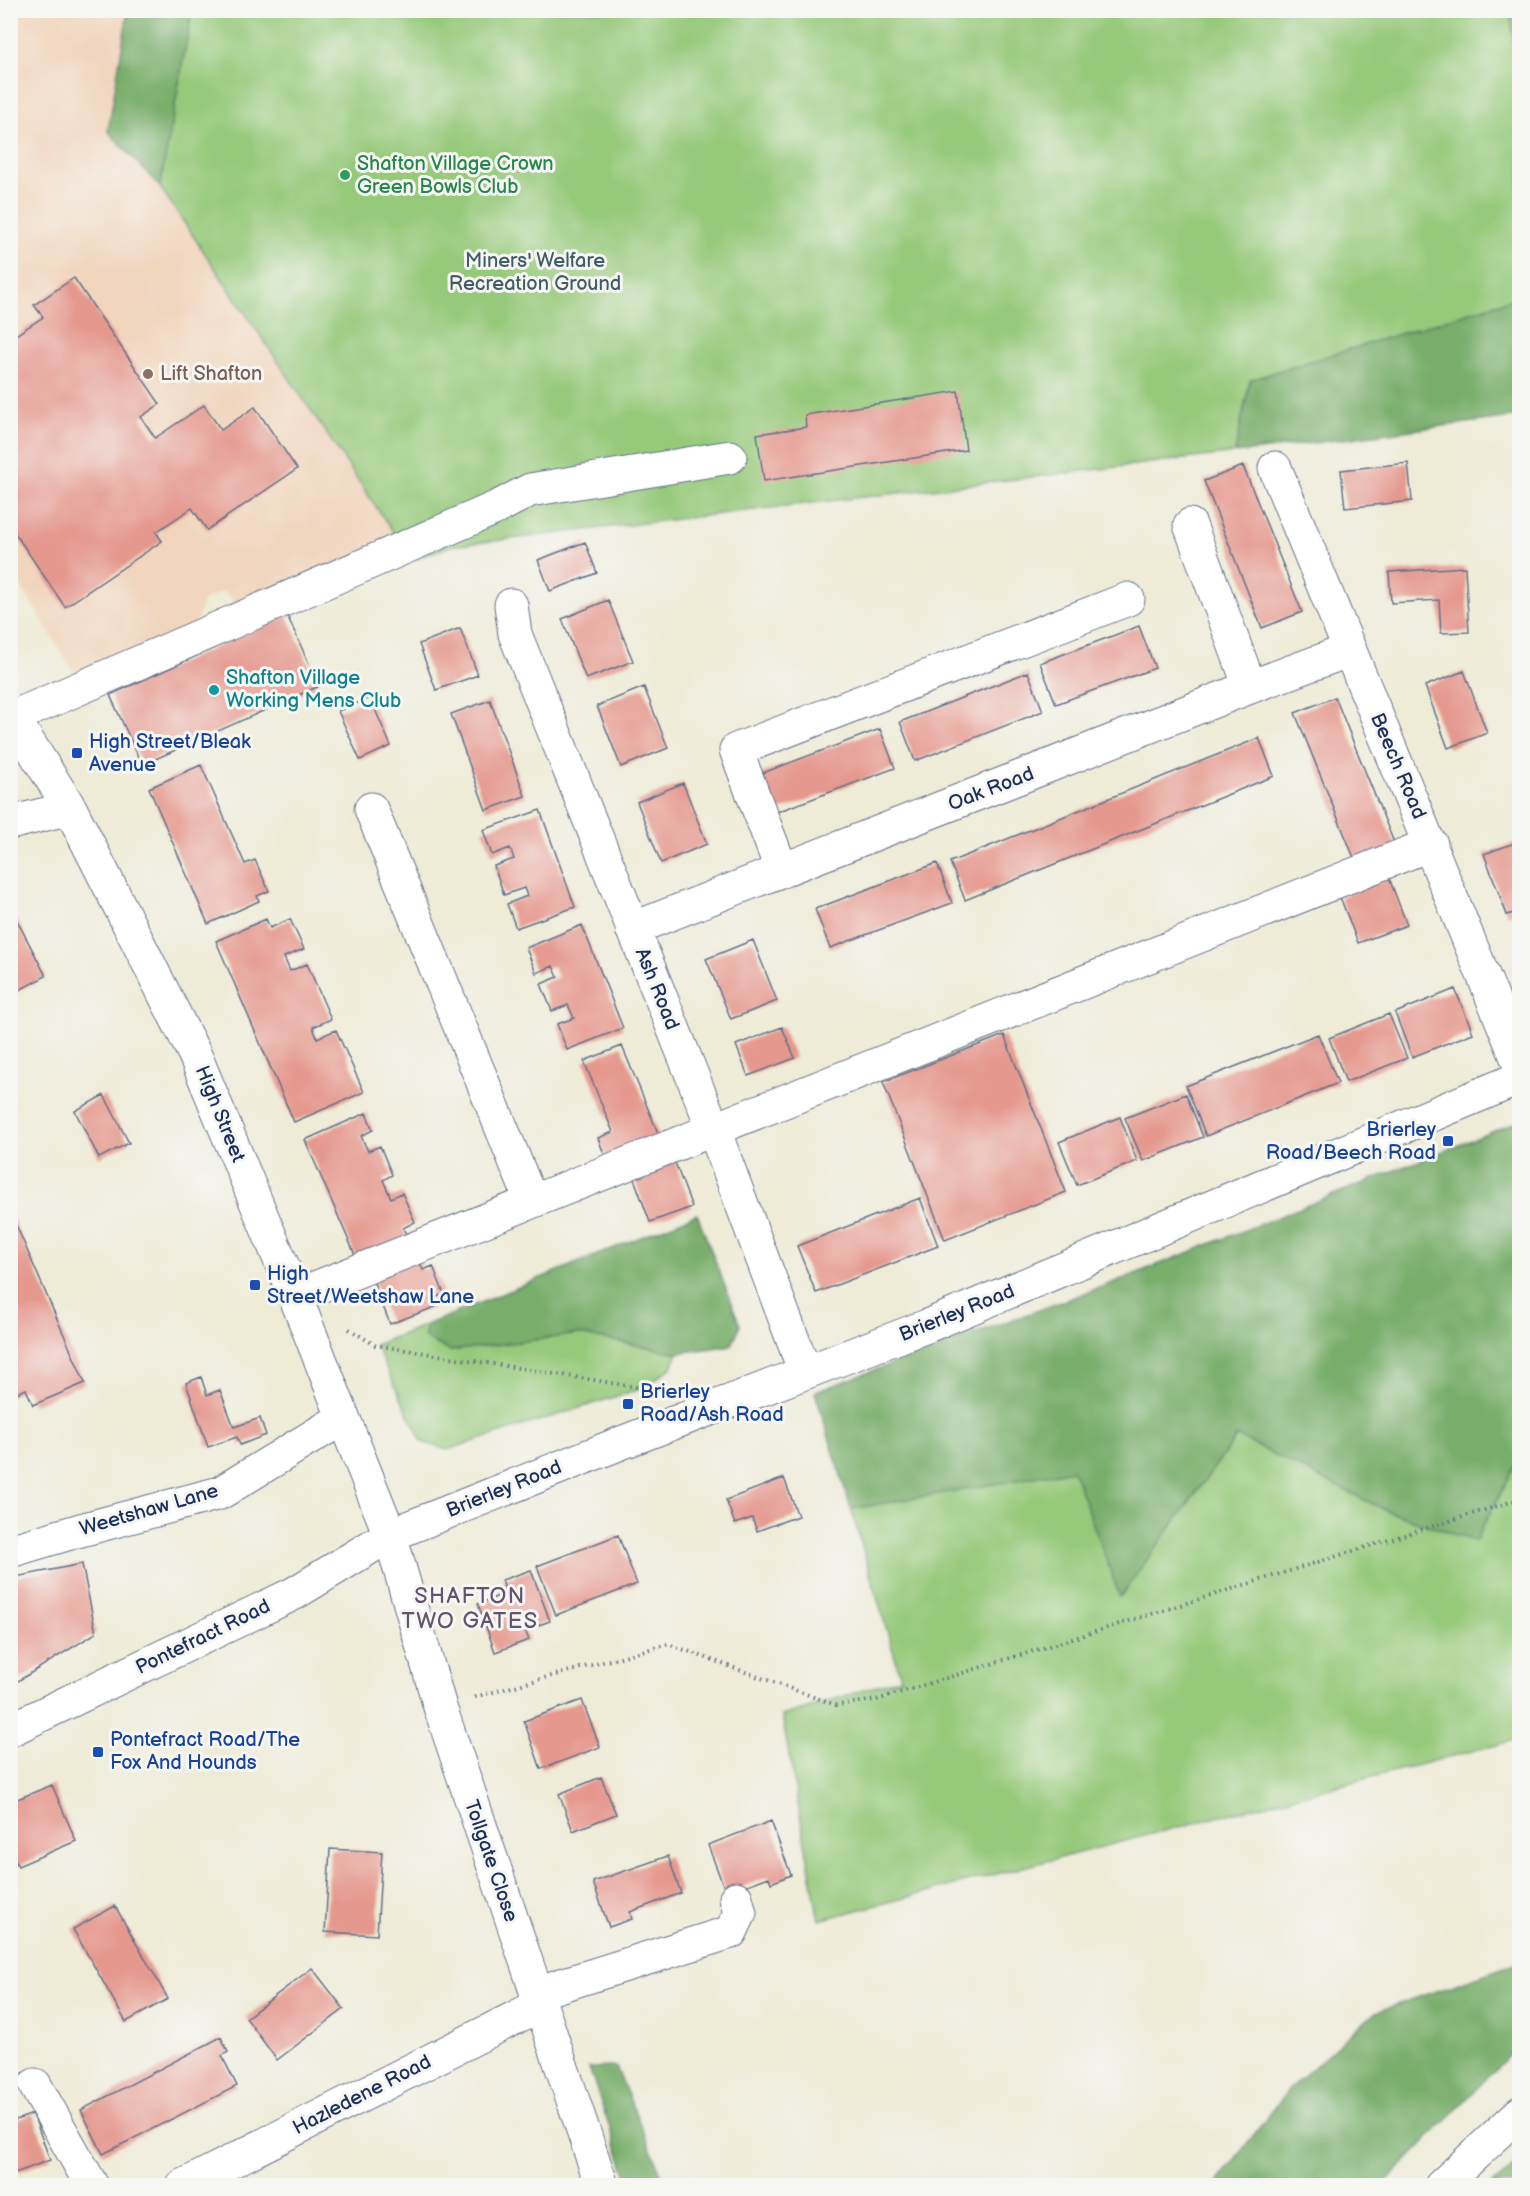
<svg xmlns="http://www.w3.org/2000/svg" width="1530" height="2196" viewBox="0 0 1530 2196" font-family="'Balsamiq Sans',sans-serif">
<rect width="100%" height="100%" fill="#f6f6f2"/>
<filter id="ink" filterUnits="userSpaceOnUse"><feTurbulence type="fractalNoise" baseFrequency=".0167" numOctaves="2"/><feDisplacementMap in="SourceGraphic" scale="12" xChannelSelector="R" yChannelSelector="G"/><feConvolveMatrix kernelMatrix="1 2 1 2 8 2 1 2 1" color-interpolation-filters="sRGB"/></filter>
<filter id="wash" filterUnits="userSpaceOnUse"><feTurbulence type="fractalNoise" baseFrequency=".008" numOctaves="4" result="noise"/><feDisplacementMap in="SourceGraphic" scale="24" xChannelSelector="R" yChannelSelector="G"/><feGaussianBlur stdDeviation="1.35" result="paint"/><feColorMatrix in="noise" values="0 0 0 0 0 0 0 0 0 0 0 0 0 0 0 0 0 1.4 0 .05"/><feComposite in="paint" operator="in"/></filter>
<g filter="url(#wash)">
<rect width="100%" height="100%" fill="#eeebd7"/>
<path fill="#f1d5bd" d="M 10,11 L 128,11 L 109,131 L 160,187 L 412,560 L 253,616 L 222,591 L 203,601 L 195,624 L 77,677 L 11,570 Z"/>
<path fill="#96c97a" stroke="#587c6c" stroke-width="1.5" d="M 192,11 L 1510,11 L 1520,90 L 1519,297 L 1250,380 L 1235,453 L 450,546 L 412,560 L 160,187 Z
M 426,1325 L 425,1338 L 450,1351 L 578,1334 L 678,1353 L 672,1367 L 643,1388 L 447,1450 L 422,1442 L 375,1345 Z
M 1237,1436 L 1387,1511 L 1475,1541 L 1519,1459 L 1519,1739 L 819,1920 L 782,1716 L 901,1678 L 851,1509 L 1074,1470 L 1120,1596 Z"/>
<path fill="#78ad6a" stroke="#4a6e64" stroke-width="1.5" d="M 128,11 L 192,11 L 160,187 L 108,131 Z
M 1510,11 L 1519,11 L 1519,90 Z
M 1519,297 L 1519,416 L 1235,453 L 1250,380 Z
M 1519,1121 L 1519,1459 L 1475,1541 L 1387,1511 L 1237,1436 L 1120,1597 L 1073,1470 L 851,1509 L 815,1392 L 1107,1285 Z
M 697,1214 L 740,1325 L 732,1345 L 678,1353 L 578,1334 L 450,1351 L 425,1338 L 426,1325 Z
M 1519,1962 L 1519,2045 L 1383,2185 L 1215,2185 L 1291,2087 L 1376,2012 Z
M 616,2067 L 666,2185 L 630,2185 L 589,2068 Z
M 1519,2163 L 1519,2185 L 1492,2185 Z"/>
<g id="blocks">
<path fill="#e5988e" d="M 74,278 L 160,404 L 141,417 L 155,438 L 204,405 L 221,430 L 255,407 L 297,469 L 207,530 L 192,508 L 156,532 L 162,541 L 65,607 L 10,526 L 10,339 L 43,317 L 34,305 Z
M 958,391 L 966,450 L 764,481 L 757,434 L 806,427 L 805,415 Z
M 1408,463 L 1412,501 L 1345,508 L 1341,470 Z
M 1243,466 L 1302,612 L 1262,628 L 1204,481 Z
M 585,542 L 597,573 L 550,591 L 538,560 Z
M 1465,567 L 1469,632 L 1441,633 L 1439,600 L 1391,603 L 1389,572 Z
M 608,600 L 633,661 L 586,679 L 562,619 Z
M 287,615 L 319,686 L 142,765 L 110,695 Z
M 1139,626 L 1155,668 L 1056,704 L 1040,663 Z
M 460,628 L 478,675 L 436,690 L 419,644 Z
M 1464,671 L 1487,733 L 1448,748 L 1425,686 Z
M 1028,672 L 1043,711 L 915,761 L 900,722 Z
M 644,687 L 668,748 L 621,767 L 597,706 Z
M 1335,697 L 1397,850 L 1357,865 L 1295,713 Z
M 370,698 L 391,746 L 360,760 L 338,711 Z
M 490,700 L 525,796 L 486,810 L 451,714 Z
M 880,729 L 895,768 L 774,813 L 760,774 Z
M 1259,738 L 1274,776 L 965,900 L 950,862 Z
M 201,765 L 245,864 L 255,860 L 269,891 L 257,896 L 259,901 L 208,924 L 149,788 Z
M 683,783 L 707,844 L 661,863 L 637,802 Z
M 540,810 L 575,907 L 516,928 L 507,904 L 527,896 L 524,888 L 504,895 L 494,866 L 514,859 L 510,848 L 492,855 L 483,830 Z
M 1520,841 L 1520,911 L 1507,915 L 1484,854 Z
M 937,863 L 952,903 L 830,948 L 815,909 Z
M 1389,878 L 1407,925 L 1358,943 L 1340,897 Z
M 10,907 L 46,976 L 12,994 L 10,991 Z
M 266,919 L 270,928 L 290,919 L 304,949 L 284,957 L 290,971 L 307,964 L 331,1019 L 313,1027 L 317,1038 L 336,1030 L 364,1092 L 294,1122 L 216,941 Z
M 582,925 L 623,1028 L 567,1050 L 557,1024 L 574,1018 L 568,1005 L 552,1011 L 541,984 L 558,977 L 553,966 L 536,973 L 526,948 Z
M 753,940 L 777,1001 L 731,1019 L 706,959 Z
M 1455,989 L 1473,1033 L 1412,1057 L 1395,1013 Z
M 1389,1014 L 1407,1058 L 1346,1082 L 1329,1038 Z
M 782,1027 L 795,1058 L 748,1076 L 736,1045 Z
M 1318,1034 L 1338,1083 L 1206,1136 L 1186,1086 Z
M 1004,1035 L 1066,1192 L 945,1240 L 883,1082 Z
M 622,1046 L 661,1140 L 607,1162 L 598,1138 L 613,1132 L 584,1061 Z
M 1186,1094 L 1203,1137 L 1143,1161 L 1125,1118 Z
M 104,1095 L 129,1143 L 99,1158 L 75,1111 Z
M 366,1113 L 373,1130 L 361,1136 L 368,1151 L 380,1146 L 392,1175 L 383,1180 L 391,1198 L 402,1193 L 415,1222 L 403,1228 L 407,1236 L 356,1257 L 305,1140 Z
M 1120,1117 L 1137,1161 L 1077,1185 L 1059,1142 Z
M 674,1160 L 692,1207 L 650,1222 L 633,1176 Z
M 920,1198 L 938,1246 L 816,1293 L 797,1246 Z
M 10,1211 L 85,1383 L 33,1405 L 26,1389 L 10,1396 Z
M 419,1260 L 423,1270 L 433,1266 L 444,1294 L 432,1299 L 435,1307 L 390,1324 L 372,1278 Z
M 201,1377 L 207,1395 L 220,1390 L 234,1427 L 260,1418 L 266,1435 L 240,1445 L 237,1437 L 208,1447 L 186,1383 Z
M 784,1478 L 798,1516 L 757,1531 L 752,1518 L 735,1524 L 726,1500 Z
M 618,1535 L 637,1584 L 556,1615 L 537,1566 Z
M 82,1564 L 96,1633 L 10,1686 L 10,1578 Z
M 531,1570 L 550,1621 L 525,1630 L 529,1640 L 495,1652 L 478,1604 L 506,1593 L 502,1580 Z
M 582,1700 L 600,1747 L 541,1769 L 524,1721 Z
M 601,1777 L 616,1814 L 573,1831 L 559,1794 Z
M 52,1785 L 76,1841 L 18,1866 L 10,1848 L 10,1802 Z
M 771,1821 L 791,1875 L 771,1883 L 769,1877 L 726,1893 L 708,1845 Z
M 330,1849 L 382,1852 L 377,1935 L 325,1932 Z
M 668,1856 L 681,1893 L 630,1912 L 632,1919 L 609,1927 L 593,1882 Z
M 115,1906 L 168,1999 L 126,2022 L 73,1929 Z
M 312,1968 L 344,2009 L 277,2060 L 246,2018 Z
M 221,2037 L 228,2052 L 222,2056 L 237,2086 L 103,2154 L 81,2110 Z
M 33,2114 L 50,2160 L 10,2175 L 10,2122 Z"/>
</g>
</g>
<g filter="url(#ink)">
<use href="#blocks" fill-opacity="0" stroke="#657188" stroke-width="1.5"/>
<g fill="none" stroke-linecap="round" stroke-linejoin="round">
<g stroke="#657188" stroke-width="35">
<path id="minor" d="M 1275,468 L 1520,1065
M 1190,525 L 1250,687
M 511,605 L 515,634 L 714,1130 L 805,1372
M 10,713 L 70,808 L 195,1055 L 295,1296 L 390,1535 L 440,1707 L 602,2186
M 13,717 L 498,507 L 530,490 L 730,457
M 371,809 L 531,1200
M 10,823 L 70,808
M 782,871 L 736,750 L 1128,599
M 632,929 L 1250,687 L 1350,650
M 295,1296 L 1431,844
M 10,1551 L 77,1531 L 220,1493 L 343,1418
M 10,1730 L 295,1593 L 390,1535 L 621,1443 L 927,1326 L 1520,1078
M 536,1993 L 731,1932 L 740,1913 L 736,1898
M 35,2085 L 92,2186
M 183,2186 L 540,2005"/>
</g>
<g stroke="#657188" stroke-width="35">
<path id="highway" d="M 1441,2186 L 1520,2113"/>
</g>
<path stroke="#657188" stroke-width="4" stroke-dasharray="1.5 4.5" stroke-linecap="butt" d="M 349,1329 L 375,1345 L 643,1388 L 660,1387
M 475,1697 L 668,1644 L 836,1705 L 876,1700 L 1520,1499"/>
<use href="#minor" stroke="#fff" stroke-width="33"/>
<use href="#highway" stroke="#fff" stroke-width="33"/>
</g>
</g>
<circle fill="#2e9e5b" stroke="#f6f6f2" stroke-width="2" cx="345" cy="175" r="6"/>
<circle fill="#8d6e63" stroke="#f6f6f2" stroke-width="2" cx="148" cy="374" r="6"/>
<circle fill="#0f9aa8" stroke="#f6f6f2" stroke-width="2" cx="214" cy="690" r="6"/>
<g fill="#1a4fb4" stroke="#f6f6f2" stroke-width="2">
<rect x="71" y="747" width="12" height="12" rx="3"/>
<rect x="1442" y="1135" width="12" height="12" rx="3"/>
<rect x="249" y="1279" width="12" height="12" rx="3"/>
<rect x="622" y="1398" width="12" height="12" rx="3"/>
<rect x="92" y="1746" width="12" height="12" rx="3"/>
</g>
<g text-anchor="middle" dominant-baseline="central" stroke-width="6" stroke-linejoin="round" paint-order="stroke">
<g font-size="20" fill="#27864d" stroke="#f6f6f2" text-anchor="start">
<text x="357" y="164">Shafton Village Crown<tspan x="357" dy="23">Green Bowls Club</tspan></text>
</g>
<g font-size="20" fill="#405d66" stroke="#f6f6f2">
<text x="535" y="261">Miners' Welfare<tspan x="535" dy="23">Recreation Ground</tspan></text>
</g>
<g font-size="20" fill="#785e54" stroke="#f6f6f2" text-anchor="start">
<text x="160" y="374">Lift Shafton</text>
</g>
<g font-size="20" fill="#0d838f" stroke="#f6f6f2" text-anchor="start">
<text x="226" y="678">Shafton Village<tspan x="226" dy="23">Working Mens Club</tspan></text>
</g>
<g font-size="20" fill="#164399" stroke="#f6f6f2" text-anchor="start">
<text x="89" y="742">High Street/Bleak<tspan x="89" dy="23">Avenue</tspan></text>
<text x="1436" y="1130" text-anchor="end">Brierley<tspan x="1436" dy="23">Road/Beech Road</tspan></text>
<text x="267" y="1274">High<tspan x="267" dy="23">Street/Weetshaw Lane</tspan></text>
<text x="640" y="1392">Brierley<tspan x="640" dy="23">Road/Ash Road</tspan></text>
<text x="110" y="1740">Pontefract Road/The<tspan x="110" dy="23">Fox And Hounds</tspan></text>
</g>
<g font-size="20" fill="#1b2f5e" stroke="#f6f6f2">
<text transform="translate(1398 766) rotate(67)">Beech Road</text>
<text transform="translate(991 789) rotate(-21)">Oak Road</text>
<text transform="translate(657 989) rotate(68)">Ash Road</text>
<text transform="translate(220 1114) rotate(68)">High Street</text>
<text transform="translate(957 1313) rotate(-22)">Brierley Road</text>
<text transform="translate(504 1489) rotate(-22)">Brierley Road</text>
<text transform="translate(149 1510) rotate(-16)">Weetshaw Lane</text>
<text transform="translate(203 1637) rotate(-26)">Pontefract Road</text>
<text transform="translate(491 1861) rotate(71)">Tollgate Close</text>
<text transform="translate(362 2095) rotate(-27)">Hazledene Road</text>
</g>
<g font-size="22" letter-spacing="1.5" fill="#62546f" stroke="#f6f6f2">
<text x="470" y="1596">SHAFTON<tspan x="470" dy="25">TWO GATES</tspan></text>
</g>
</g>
<rect width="1530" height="2196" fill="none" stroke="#f6f6f2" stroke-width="36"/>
</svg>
